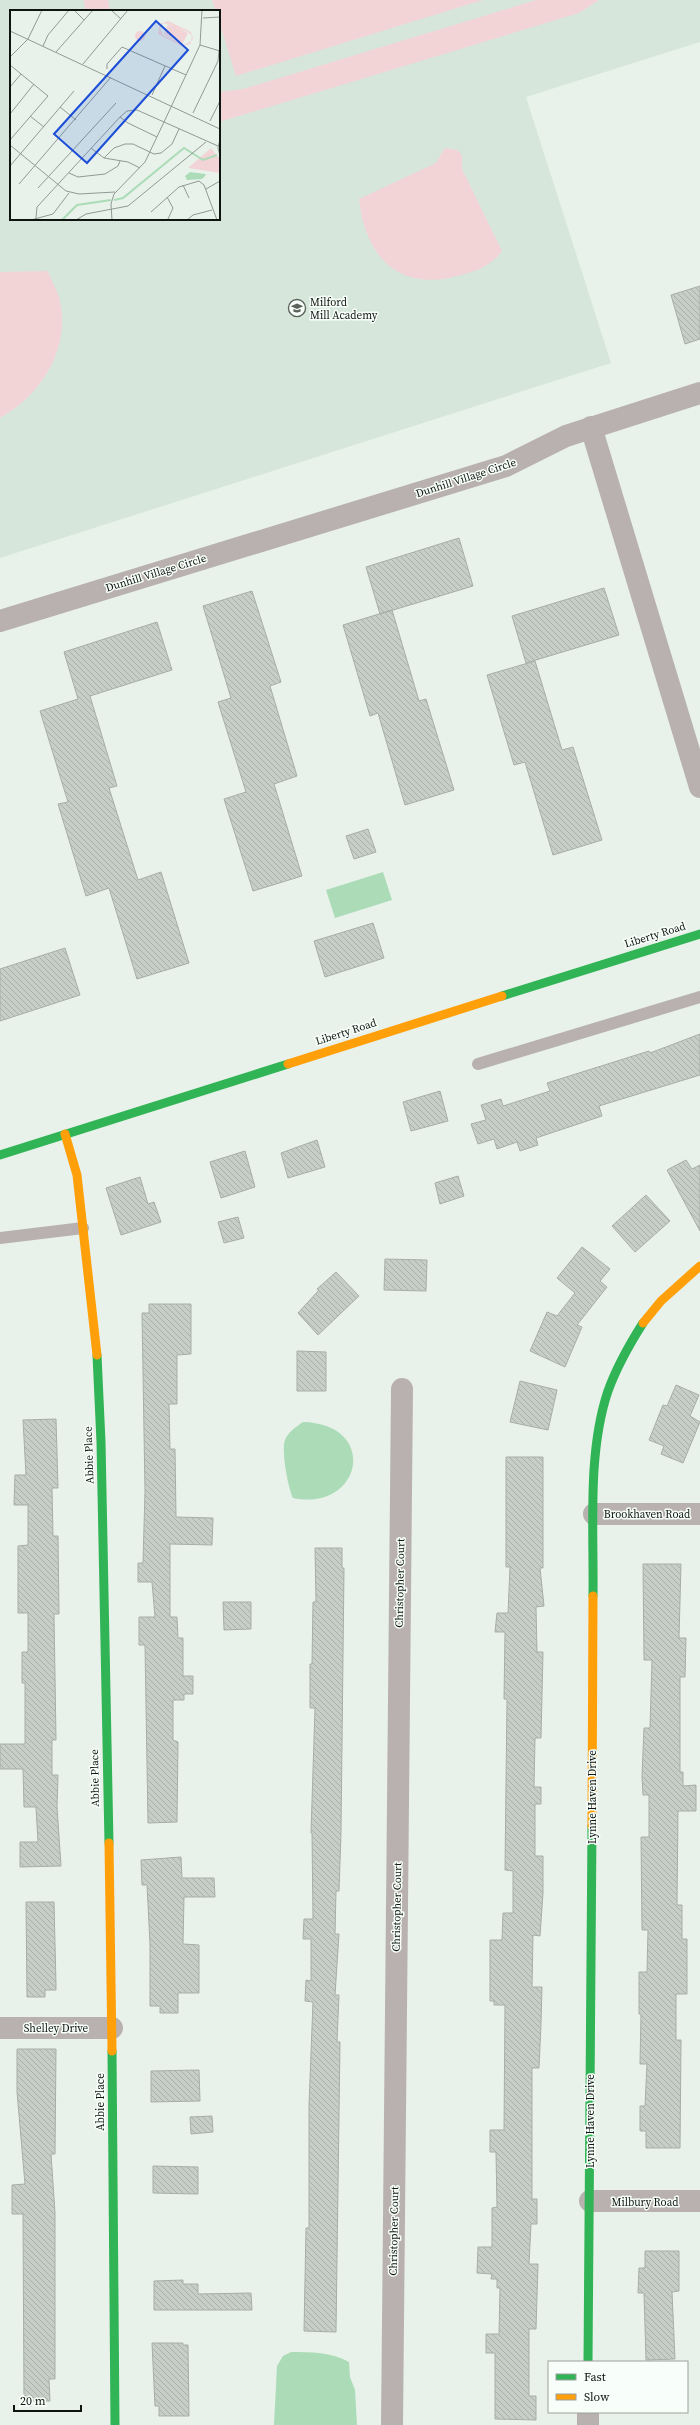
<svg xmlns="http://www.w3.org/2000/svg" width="700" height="2425" viewBox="0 0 700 2425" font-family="'Source Serif 4',serif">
<defs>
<pattern id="building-back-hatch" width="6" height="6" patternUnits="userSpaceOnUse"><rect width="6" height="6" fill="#c6cec8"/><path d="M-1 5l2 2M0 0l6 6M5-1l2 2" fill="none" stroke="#a9b0ab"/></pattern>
</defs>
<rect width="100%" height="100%" fill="#e8f2ea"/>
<path fill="#d6e6da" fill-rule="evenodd" d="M 0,0 L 700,0 L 700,42 L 526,97 L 611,363 L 0,558 ZM 11,11 L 219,11 L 219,219 L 11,219 Z"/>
<path fill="#f2d4d6" d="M 84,0 L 108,0 L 110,11 L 85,11 Z
M 212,0 L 483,0 L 236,76 L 219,21 L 219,11 L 216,11 Z
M 536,0 L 599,0 L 579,13 L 219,122 L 219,92 L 243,89 Z
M 445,148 L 457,150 L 462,155 L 462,169 L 502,251 C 491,266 475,272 457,276 C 398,292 365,256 359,199 L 436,163 Z
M 48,271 C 51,280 56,288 59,297 C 72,347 42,395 0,418 L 0,272 Z"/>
<path fill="#abdcb7" d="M 383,872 L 392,900 L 335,918 L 326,890 Z
M 303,1422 C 380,1424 362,1512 293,1498 C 288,1488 281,1450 285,1440 C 289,1431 296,1427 303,1422 Z
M 291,2352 C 310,2352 332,2352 349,2362 L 350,2377 L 355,2390 L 357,2425 L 274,2425 L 277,2366 L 283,2356 Z"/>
<path fill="url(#building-back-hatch)" stroke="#a7aea8" d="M 700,286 L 700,339 L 685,344 L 671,295 Z
M 459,538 L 473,586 L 380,614 L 366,567 Z
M 604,588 L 619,635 L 526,663 L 512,616 Z
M 252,591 L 281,682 L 270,686 L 297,776 L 274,784 L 302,876 L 253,891 L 224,799 L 246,792 L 218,702 L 231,698 L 203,606 Z
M 392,610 L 419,701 L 426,699 L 454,790 L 405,805 L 378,713 L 370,716 L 343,625 Z
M 157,622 L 172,670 L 90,696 L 117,786 L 109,788 L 138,880 L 161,872 L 189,963 L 137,979 L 109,888 L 86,896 L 58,804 L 68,802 L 40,711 L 78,699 L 64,652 Z
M 535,661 L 562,750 L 573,747 L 602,840 L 553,855 L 525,762 L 514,765 L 487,675 Z
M 368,829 L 376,852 L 354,859 L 346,836 Z
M 373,923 L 384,958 L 325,977 L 314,941 Z
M 65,948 L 80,995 L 0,1021 L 0,969 Z
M 700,1034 L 700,1075 L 599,1106 L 602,1116 L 536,1138 L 538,1145 L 520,1151 L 517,1142 L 497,1149 L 494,1139 L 478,1144 L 471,1124 L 486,1120 L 481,1105 L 501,1099 L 503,1106 L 550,1091 L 547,1083 L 649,1051 L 650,1053 Z
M 440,1091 L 448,1121 L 411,1131 L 403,1102 Z
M 317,1140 L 325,1167 L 288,1178 L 281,1153 Z
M 245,1151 L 255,1187 L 221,1198 L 210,1162 Z
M 686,1160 L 692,1169 L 700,1165 L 700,1231 L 667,1170 Z
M 458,1176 L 464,1196 L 440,1204 L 435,1183 Z
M 140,1177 L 148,1204 L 154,1202 L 161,1222 L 121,1235 L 106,1188 Z
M 646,1195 L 670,1221 L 635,1252 L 612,1226 Z
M 238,1217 L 244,1238 L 224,1243 L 218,1222 Z
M 582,1247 L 610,1269 L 600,1281 L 607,1287 L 577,1325 L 582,1327 L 565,1367 L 530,1351 L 547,1312 L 557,1316 L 575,1293 L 557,1278 Z
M 385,1259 L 427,1260 L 426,1291 L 384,1290 Z
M 336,1272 L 359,1296 L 318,1335 L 298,1313 L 319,1290 L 317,1289 Z
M 149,1304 L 191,1304 L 191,1354 L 177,1355 L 177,1404 L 169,1404 L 170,1449 L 175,1449 L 176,1517 L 213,1518 L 212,1545 L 170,1544 L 170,1617 L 177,1617 L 178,1638 L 183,1638 L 183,1676 L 193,1676 L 193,1694 L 184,1694 L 184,1700 L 173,1700 L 173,1740 L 178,1742 L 177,1822 L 148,1823 L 145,1645 L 139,1645 L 139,1617 L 155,1617 L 152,1582 L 138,1582 L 138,1563 L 143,1563 L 145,1491 L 142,1313 L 149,1313 Z
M 297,1351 L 326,1352 L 326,1391 L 297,1391 Z
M 520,1381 L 557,1390 L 548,1430 L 510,1422 Z
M 676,1385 L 699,1395 L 690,1416 L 700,1422 L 683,1463 L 661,1454 L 664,1446 L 649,1440 L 663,1405 L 667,1406 Z
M 56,1419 L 58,1488 L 52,1488 L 53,1536 L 58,1536 L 59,1614 L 54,1614 L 56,1740 L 52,1740 L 52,1775 L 58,1775 L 57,1807 L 61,1866 L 20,1867 L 20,1842 L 38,1842 L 36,1807 L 24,1807 L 23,1769 L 0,1769 L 0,1744 L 25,1744 L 25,1683 L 22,1683 L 22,1652 L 28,1652 L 28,1613 L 18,1613 L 18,1546 L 28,1545 L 28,1505 L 14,1505 L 15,1475 L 26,1475 L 23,1420 Z
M 506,1457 L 543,1457 L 543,1568 L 540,1568 L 544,1606 L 536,1607 L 537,1652 L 543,1652 L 541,1738 L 535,1738 L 534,1787 L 541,1787 L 541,1804 L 535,1804 L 535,1856 L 543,1856 L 543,1893 L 540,1936 L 533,1935 L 532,1987 L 542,1987 L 541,2024 L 539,2068 L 532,2068 L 532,2199 L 537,2199 L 537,2224 L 531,2224 L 529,2264 L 538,2264 L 536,2329 L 529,2329 L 529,2396 L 536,2396 L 536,2420 L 495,2419 L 495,2353 L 486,2353 L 486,2334 L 499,2334 L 500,2288 L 497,2288 L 497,2279 L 491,2279 L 492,2274 L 477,2273 L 478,2247 L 492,2247 L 492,2208 L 497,2207 L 496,2152 L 490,2152 L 490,2130 L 504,2130 L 505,2005 L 494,2005 L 494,2001 L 490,2001 L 490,1940 L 502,1940 L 503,1913 L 513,1913 L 513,1871 L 505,1870 L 507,1699 L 504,1699 L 505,1632 L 495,1632 L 497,1613 L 508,1613 L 510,1567 L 506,1567 Z
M 315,1548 L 342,1548 L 342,1568 L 344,1568 L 341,1833 L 339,1891 L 336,1891 L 335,1934 L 339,1934 L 335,1995 L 339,1995 L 337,2042 L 340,2042 L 336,2332 L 304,2331 L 306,2228 L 309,2228 L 309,2105 L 313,2002 L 305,2001 L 306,1980 L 311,1981 L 311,1939 L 303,1939 L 304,1919 L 313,1919 L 312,1833 L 311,1833 L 315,1708 L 310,1708 L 310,1664 L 312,1664 L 313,1602 L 316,1602 Z
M 643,1564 L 681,1564 L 679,1638 L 686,1638 L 685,1677 L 680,1677 L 680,1772 L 683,1772 L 683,1786 L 696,1785 L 696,1811 L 678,1811 L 677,1905 L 682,1905 L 682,1939 L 687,1939 L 687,1994 L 676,1994 L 676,2040 L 681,2040 L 680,2148 L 646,2148 L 646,2131 L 640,2131 L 640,2106 L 645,2106 L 647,2064 L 640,2064 L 641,2014 L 639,2014 L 639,1972 L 647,1972 L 648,1930 L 642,1930 L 641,1837 L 649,1837 L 649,1795 L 643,1795 L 642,1776 L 644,1728 L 650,1728 L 652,1660 L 644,1660 Z
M 223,1602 L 251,1602 L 251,1629 L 224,1630 Z
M 181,1857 L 182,1878 L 214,1878 L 215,1897 L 184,1897 L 183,1944 L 199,1945 L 199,1993 L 178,1993 L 178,2013 L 160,2013 L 160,2006 L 150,2006 L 150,1944 L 147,1885 L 142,1885 L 141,1860 Z
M 26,1902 L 54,1902 L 56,1985 L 56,1990 L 45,1990 L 45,1997 L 27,1997 Z
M 17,2049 L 56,2049 L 55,2154 L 51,2154 L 55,2213 L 55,2379 L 49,2379 L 50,2401 L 24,2401 L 23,2214 L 12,2214 L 12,2185 L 25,2184 L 17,2092 Z
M 199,2070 L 200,2101 L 151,2102 L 151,2071 Z
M 212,2116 L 213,2132 L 191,2134 L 190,2117 Z
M 153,2166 L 198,2167 L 198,2194 L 153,2193 Z
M 645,2251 L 679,2251 L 679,2291 L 672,2292 L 675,2359 L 646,2360 L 644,2293 L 638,2293 L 639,2268 L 645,2268 Z
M 183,2280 L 183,2284 L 198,2284 L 198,2294 L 251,2293 L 252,2310 L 154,2310 L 154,2281 Z
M 152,2343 L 183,2343 L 183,2345 L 188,2345 L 189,2416 L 159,2416 L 159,2406 L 155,2406 Z"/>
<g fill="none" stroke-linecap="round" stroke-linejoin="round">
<path stroke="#b9b1b0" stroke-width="12" d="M 478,1064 L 700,997
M 0,1238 L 83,1228"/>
<path stroke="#b9b1b0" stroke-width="22" d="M 591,427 L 700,787
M 0,621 L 506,466 L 566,436 L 700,393
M 594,1514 L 700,1514
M 0,2028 L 112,2028
M 590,2201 L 700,2201
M 392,2425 L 402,1389
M 588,2425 L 588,2412"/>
<path stroke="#30b455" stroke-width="9" d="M 502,996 L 700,934
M 0,1155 L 288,1064
M 97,1355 L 101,1442 L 109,1843
M 593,1596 C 594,1530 587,1453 608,1391 C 617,1366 629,1345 643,1323
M 112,2051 L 115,2425
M 588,2362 L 592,1826"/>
<path stroke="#ff9f0a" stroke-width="9" d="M 288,1064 L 502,996
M 65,1134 L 77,1175 L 97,1355
M 643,1323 L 661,1301 L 700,1266
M 592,1826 L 593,1596
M 109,1843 L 112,2051"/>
</g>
<defs>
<g id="school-ring" transform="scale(0.9)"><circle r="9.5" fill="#f8fffa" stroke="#5a625c" stroke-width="1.5"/><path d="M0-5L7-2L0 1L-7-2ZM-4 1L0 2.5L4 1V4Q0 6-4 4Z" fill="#5a625c"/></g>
</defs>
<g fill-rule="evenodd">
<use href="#school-ring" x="297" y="308"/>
</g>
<g text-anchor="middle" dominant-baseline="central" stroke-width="3" stroke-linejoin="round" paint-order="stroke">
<g font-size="11" fill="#0e1410" stroke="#f8fffa" text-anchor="start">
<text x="310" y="302">Milford<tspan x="310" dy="13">Mill Academy</tspan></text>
</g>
<g font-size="11" fill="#0e1410" stroke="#f8fffa">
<text transform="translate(466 478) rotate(-18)">Dunhill Village Circle</text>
<text transform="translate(156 573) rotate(-17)">Dunhill Village Circle</text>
<text transform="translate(655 935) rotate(-17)">Liberty Road</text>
<text transform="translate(346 1032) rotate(-18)">Liberty Road</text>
<text transform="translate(89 1455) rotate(-92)">Abbie Place</text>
<text x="647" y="1514">Brookhaven Road</text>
<text transform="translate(400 1583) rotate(-89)">Christopher Court</text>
<text transform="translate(95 1778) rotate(-91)">Abbie Place</text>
<text transform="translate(592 1797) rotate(-90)">Lynne Haven Drive</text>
<text transform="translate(397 1907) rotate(-89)">Christopher Court</text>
<text x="56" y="2028">Shelley Drive</text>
<text transform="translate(100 2102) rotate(-90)">Abbie Place</text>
<text transform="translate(590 2121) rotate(-90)">Lynne Haven Drive</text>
<text x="645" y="2202">Milbury Road</text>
<text transform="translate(394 2231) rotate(-89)">Christopher Court</text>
</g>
</g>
<g transform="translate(10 10)">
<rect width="210" height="210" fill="#e8f2ea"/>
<path d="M 201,138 L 210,149 L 210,163 L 178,158 Z" fill="#f2d4d6"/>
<path d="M 158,11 L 181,22 L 183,28 L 180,34 L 172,36 L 148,24 L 150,14 ZM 154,13 L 178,22 L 182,26 L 181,31 L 174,35 L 153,25 L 150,18 ZM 158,14 L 178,23 L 173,33 L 154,24 ZM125 26a5 5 0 1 1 10 0a5 5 0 1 1-10 0Z" fill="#f2d4d6" fill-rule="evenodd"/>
<path d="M 180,162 L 195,164 L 196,165 L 192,169 L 177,170 L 175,166 Z" fill="#abdcb7"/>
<path fill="none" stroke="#abdcb7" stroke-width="2" d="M 104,190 L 113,188 L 174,138 L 193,150 L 207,145M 52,210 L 67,195 L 101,190"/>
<path fill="none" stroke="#919993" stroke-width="1" d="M 64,0 L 74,10M 101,0 L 111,9M 192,0 L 190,35 L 154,112 L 208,136M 193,8 L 210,7M 0,21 L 210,119M 190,35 L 210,41M 33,36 L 38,25 L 59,0M 46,42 L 83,0M 0,47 L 18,29 L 32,0M 73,54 L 118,0M 0,55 L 38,86 L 0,130M 97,59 L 97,54 L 112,37 L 176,65M 0,77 L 11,64M 142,85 L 155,56M 50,97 L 66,110M 183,103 L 208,51 L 209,41M 0,104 L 24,74M 20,106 L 34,117M 110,107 L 118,113 L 147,127M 200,111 L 210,91M 210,129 L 208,138 L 210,146M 0,135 L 56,181 L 69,184 L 105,182M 81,138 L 94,148 L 118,152 L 130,158M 94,148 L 104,138 L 115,134 L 123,134 L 144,144 L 151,143 L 162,134 L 169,119M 0,156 L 64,81M 59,163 L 68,167 L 95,164 L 108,156 L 110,151M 9,174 L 101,67M 173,175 L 179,188M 28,178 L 106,93M 196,179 L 210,171M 157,187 L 163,198 L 158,209M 141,202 L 169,177 L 189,171 L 194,175 L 207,210M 26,208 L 27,197 L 110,107 L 117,101 L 127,100 L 154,112 L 135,152 L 104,184 L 101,194 L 102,210M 21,210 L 43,204 L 59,183M 66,210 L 76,204 L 118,196 L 196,132M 177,210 L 183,205 L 202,200"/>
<path fill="#1d4ed8" fill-opacity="0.15" stroke="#1d4ed8" stroke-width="2" d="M 146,11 L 178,40 L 77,153 L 44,124 Z"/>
<rect width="210" height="210" fill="none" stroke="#0e1410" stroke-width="2"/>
</g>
<rect x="548" y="2361" width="140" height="52" fill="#f8fffa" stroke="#9aa19c"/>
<rect x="556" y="2374" width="20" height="6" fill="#30b455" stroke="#9aa19c"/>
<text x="584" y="2381" font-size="12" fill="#0e1410">Fast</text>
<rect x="556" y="2394" width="20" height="6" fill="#ff9f0a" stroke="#9aa19c"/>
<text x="584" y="2401" font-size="12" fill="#0e1410">Slow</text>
<path d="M14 2405v6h67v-6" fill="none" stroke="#0e1410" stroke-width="2"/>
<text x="20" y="2405" font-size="12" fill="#0e1410" stroke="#f8fffa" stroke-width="3" paint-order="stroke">20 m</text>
</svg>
